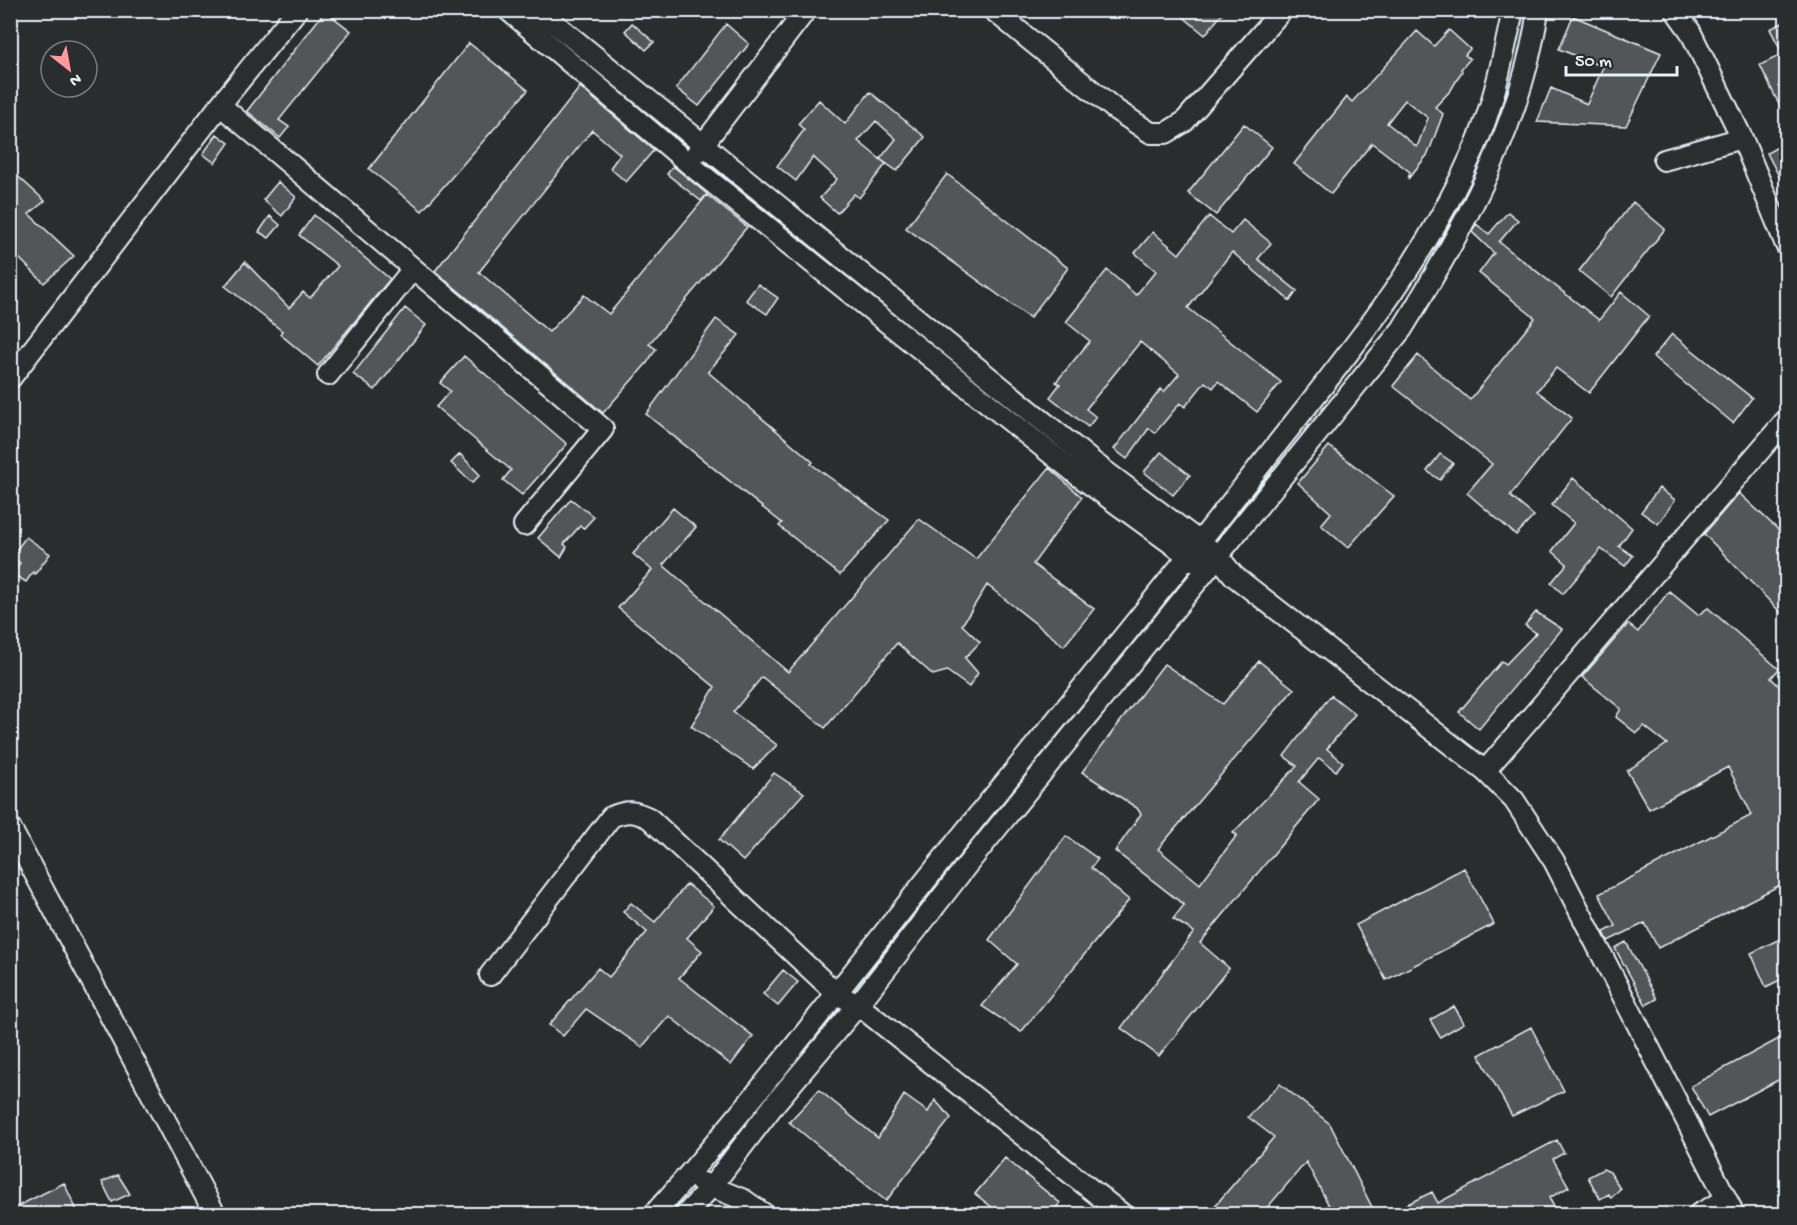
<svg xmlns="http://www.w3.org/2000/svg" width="1797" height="1225" viewBox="0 0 1797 1225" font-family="'Gochi Hand',sans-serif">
<rect width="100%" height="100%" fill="#2a2d2e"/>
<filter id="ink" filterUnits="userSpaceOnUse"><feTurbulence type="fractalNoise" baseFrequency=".0167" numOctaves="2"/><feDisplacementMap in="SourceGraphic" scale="12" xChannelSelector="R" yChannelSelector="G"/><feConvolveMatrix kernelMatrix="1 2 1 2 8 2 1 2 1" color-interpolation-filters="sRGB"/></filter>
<g filter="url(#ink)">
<path fill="#535759" stroke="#e8f1f8" stroke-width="1.5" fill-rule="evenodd" d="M 1175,10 L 1225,10 L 1205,35 Z
M 325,11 L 351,31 L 279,120 L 289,127 L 280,138 L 247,111 Z
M 1573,16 L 1661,53 L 1626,126 L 1537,122 L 1551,88 L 1587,104 L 1603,67 L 1559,49 Z
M 1786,21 L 1786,119 L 1760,65 L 1783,54 L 1770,29 Z
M 632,23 L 654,42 L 646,50 L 625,31 Z
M 726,24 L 749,44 L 699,106 L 676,88 Z
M 1449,30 L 1470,49 L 1465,55 L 1470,59 L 1461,69 L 1462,71 L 1451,90 L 1435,107 L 1443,114 L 1428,154 L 1408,179 L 1410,172 L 1372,143 L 1331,194 L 1294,164 L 1347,97 L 1352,102 L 1417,31 L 1434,46 ZM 1405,100 L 1428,118 L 1417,147 L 1387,123 Z
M 469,43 L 528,90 L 422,211 L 369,169 Z
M 580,87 L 654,150 L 626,182 L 610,168 L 620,154 L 592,130 L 479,272 L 549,332 L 584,295 L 609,314 L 707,195 L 747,227 L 649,344 L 656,349 L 647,363 L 603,413 L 435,271 Z
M 870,92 L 925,137 L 897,171 L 880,159 L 896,139 L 876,121 L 858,141 L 886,164 L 859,198 L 854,194 L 837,213 L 820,198 L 837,179 L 813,157 L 796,181 L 777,166 L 804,130 L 798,124 L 819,100 L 845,124 Z
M 1244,124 L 1272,147 L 1216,215 L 1188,193 Z
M 217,134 L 229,143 L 215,163 L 203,154 Z
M 1786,142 L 1786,190 L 1767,153 Z
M 673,166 L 707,194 L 701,201 L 667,174 Z
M 10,169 L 45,201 L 29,214 L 74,256 L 44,283 L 10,249 Z
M 947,174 L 1068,268 L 1030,318 L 906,228 Z
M 278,182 L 296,197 L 282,216 L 263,200 Z
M 1633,202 L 1665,229 L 1611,297 L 1579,271 Z
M 1508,212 L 1518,220 L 1499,242 L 1599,320 L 1621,292 L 1649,316 L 1589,393 L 1556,368 L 1537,391 L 1572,418 L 1510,496 L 1534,516 L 1516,535 L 1467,493 L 1492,464 L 1393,386 L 1418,355 L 1470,400 L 1535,318 L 1479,273 L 1494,253 L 1472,232 L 1476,224 L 1489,234 Z
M 314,215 L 390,279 L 318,366 L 280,334 L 282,331 L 225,286 L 245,262 L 289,308 L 303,292 L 310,298 L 338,266 L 299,235 Z
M 270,216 L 280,225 L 269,238 L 259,232 Z
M 1209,216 L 1231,234 L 1243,220 L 1271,243 L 1258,259 L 1297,291 L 1290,301 L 1232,252 L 1188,308 L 1281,382 L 1257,412 L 1218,381 L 1213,388 L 1205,382 L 1185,407 L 1180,403 L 1155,433 L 1149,428 L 1127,459 L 1114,449 L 1161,389 L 1164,392 L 1179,374 L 1140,342 L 1086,409 L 1096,417 L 1088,427 L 1050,397 L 1060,384 L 1056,382 L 1090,341 L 1066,322 L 1107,270 L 1136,295 L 1156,271 L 1135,253 L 1153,232 L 1179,254 Z
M 758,284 L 778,298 L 767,314 L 746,300 Z
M 405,308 L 426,325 L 375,390 L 353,374 Z
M 716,319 L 739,335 L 708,372 L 813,462 L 811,464 L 889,520 L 840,575 L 779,526 L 782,523 L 646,414 Z
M 1672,334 L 1752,398 L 1733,423 L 1653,357 Z
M 464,356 L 567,444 L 522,495 L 503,480 L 511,470 L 436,407 L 450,391 L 440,383 Z
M 1329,446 L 1394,496 L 1348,548 L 1321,525 L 1331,513 L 1298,483 Z
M 1161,452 L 1190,475 L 1173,495 L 1144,472 Z
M 460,454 L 480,475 L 472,483 L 451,463 Z
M 1440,454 L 1453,463 L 1440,480 L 1427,471 Z
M 1049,468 L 1082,497 L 1033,564 L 1094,609 L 1064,646 L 987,585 L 962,625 L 980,642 L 965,658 L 978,673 L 969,687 L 947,671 L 933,675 L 897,643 L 825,728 L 762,677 L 733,712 L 777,745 L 753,769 L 691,726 L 715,687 L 618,608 L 652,570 L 633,554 L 673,508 L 696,527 L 663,565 L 788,672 L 919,519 L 976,559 Z
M 1573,478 L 1632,528 L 1619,546 L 1633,556 L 1625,566 L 1601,549 L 1563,594 L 1551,583 L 1567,564 L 1552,551 L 1574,523 L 1552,505 Z
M 1659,488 L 1675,500 L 1658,524 L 1641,512 Z
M 1739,493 L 1786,537 L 1786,618 L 1704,534 Z
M 571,499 L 594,517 L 584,528 L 580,526 L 564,544 L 567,547 L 561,557 L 538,538 Z
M 26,537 L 50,554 L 35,574 L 33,572 L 26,582 L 13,574 L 20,563 L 11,557 Z
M 1669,591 L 1698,615 L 1708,608 L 1779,669 L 1771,678 L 1786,693 L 1786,882 L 1658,948 L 1645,923 L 1608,941 L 1604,932 L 1616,926 L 1599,894 L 1752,815 L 1728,767 L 1649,809 L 1627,771 L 1667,744 L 1644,726 L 1636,733 L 1616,717 L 1621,709 L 1582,677 L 1628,624 L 1638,632 Z
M 1536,612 L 1562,629 L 1479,729 L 1459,712 L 1502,661 L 1506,664 L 1536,633 L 1525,625 Z
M 1259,661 L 1294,689 L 1158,849 L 1200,884 L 1237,835 L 1233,833 L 1297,766 L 1284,756 L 1331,695 L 1355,714 L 1327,749 L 1343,762 L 1336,771 L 1319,758 L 1299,782 L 1319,799 L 1200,943 L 1229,968 L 1159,1056 L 1121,1028 L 1194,932 L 1173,919 L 1184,905 L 1115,851 L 1141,814 L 1137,808 L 1082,772 L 1164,664 L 1223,704 Z
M 774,773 L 804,793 L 743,861 L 719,840 Z
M 1066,836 L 1098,859 L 1091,868 L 1129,900 L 1021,1032 L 982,1006 L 1017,964 L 989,940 Z
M 1464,868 L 1494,924 L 1386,980 L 1356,925 Z
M 687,884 L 714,906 L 687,938 L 702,951 L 679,978 L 753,1036 L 731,1065 L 669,1016 L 642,1047 L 586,1009 L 563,1036 L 549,1025 L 598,968 L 609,977 L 647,932 L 623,912 L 631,903 L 655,922 Z
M 1786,936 L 1786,977 L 1766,987 L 1751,953 Z
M 1626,942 L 1657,999 L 1646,1005 L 1615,948 Z
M 783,970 L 798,982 L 778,1006 L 763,994 Z
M 1454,1006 L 1464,1023 L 1440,1037 L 1430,1020 Z
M 1531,1027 L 1564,1091 L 1512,1116 L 1479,1055 Z
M 1786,1035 L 1786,1076 L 1708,1117 L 1691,1086 Z
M 1280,1084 L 1330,1124 L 1376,1215 L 1334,1215 L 1306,1162 L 1261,1215 L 1207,1215 L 1274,1137 L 1248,1117 Z
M 819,1090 L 878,1138 L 904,1095 L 928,1112 L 935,1100 L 951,1118 L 886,1201 L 789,1122 Z
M 1557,1140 L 1564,1153 L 1553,1159 L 1569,1187 L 1549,1198 L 1559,1215 L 1385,1215 L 1432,1192 L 1438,1203 Z
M 1005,1158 L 1060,1203 L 1051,1215 L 1002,1215 L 975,1194 Z
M 1603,1169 L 1610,1172 L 1620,1189 L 1611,1198 L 1609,1194 L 1600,1199 L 1588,1177 Z
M 118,1175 L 130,1194 L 112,1202 L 102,1182 Z
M 64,1183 L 79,1215 L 10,1215 L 10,1210 Z"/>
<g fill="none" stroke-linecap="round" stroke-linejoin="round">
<g stroke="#e8f1f8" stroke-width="24">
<path id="minor" d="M 508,10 L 689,164 L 1080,477 L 1201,565
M 538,10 L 1093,462 L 1217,555 L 1234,576 L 1485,771 L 1514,800 L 1554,861 L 1734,1214
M 993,10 L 1116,110 L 1151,133 L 1166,133 L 1184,122 L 1282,10
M 1675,10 L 1690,31 L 1742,138 L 1786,245
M 220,105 L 603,429 L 524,525
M 696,154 L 806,10
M 1664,160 L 1742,138
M 328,375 L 412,270
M 10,379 L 220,105 L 297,10
M 1485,771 L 1786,420
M 10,827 L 215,1214
M 490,975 L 611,817 C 627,810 634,811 649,818 L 837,994 L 858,1005 L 1122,1214
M 700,1182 L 744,1200 L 764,1214
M 654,1214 C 775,1078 883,930 999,790 C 1088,681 1176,573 1262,463 C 1343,360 1422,269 1475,147 C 1494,104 1503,57 1513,10
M 686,1214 L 712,1186 L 777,1101 L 858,1005 L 967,865 L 1402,329 C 1462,232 1522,125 1538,10
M 1699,1214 L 1726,1200"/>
</g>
<use href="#minor" stroke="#2a2d2e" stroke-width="20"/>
</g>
</g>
<rect width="1797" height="1225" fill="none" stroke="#2a2d2e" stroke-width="36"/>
<rect x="18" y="18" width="1761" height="1189" fill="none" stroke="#e8f1f8" stroke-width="2" filter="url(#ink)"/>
<g transform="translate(69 69) rotate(149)"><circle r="28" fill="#2a2d2e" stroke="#767b7f" stroke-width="1.5"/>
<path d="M0-4.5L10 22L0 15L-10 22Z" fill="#ff9aa2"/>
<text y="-9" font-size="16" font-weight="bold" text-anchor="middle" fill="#e8f1f8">N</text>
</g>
<path d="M1566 66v9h111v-9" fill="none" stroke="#e8f1f8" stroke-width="3"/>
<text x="1575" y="66" font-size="18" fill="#e8f1f8" stroke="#2a2d2e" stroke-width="4.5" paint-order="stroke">50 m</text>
</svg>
